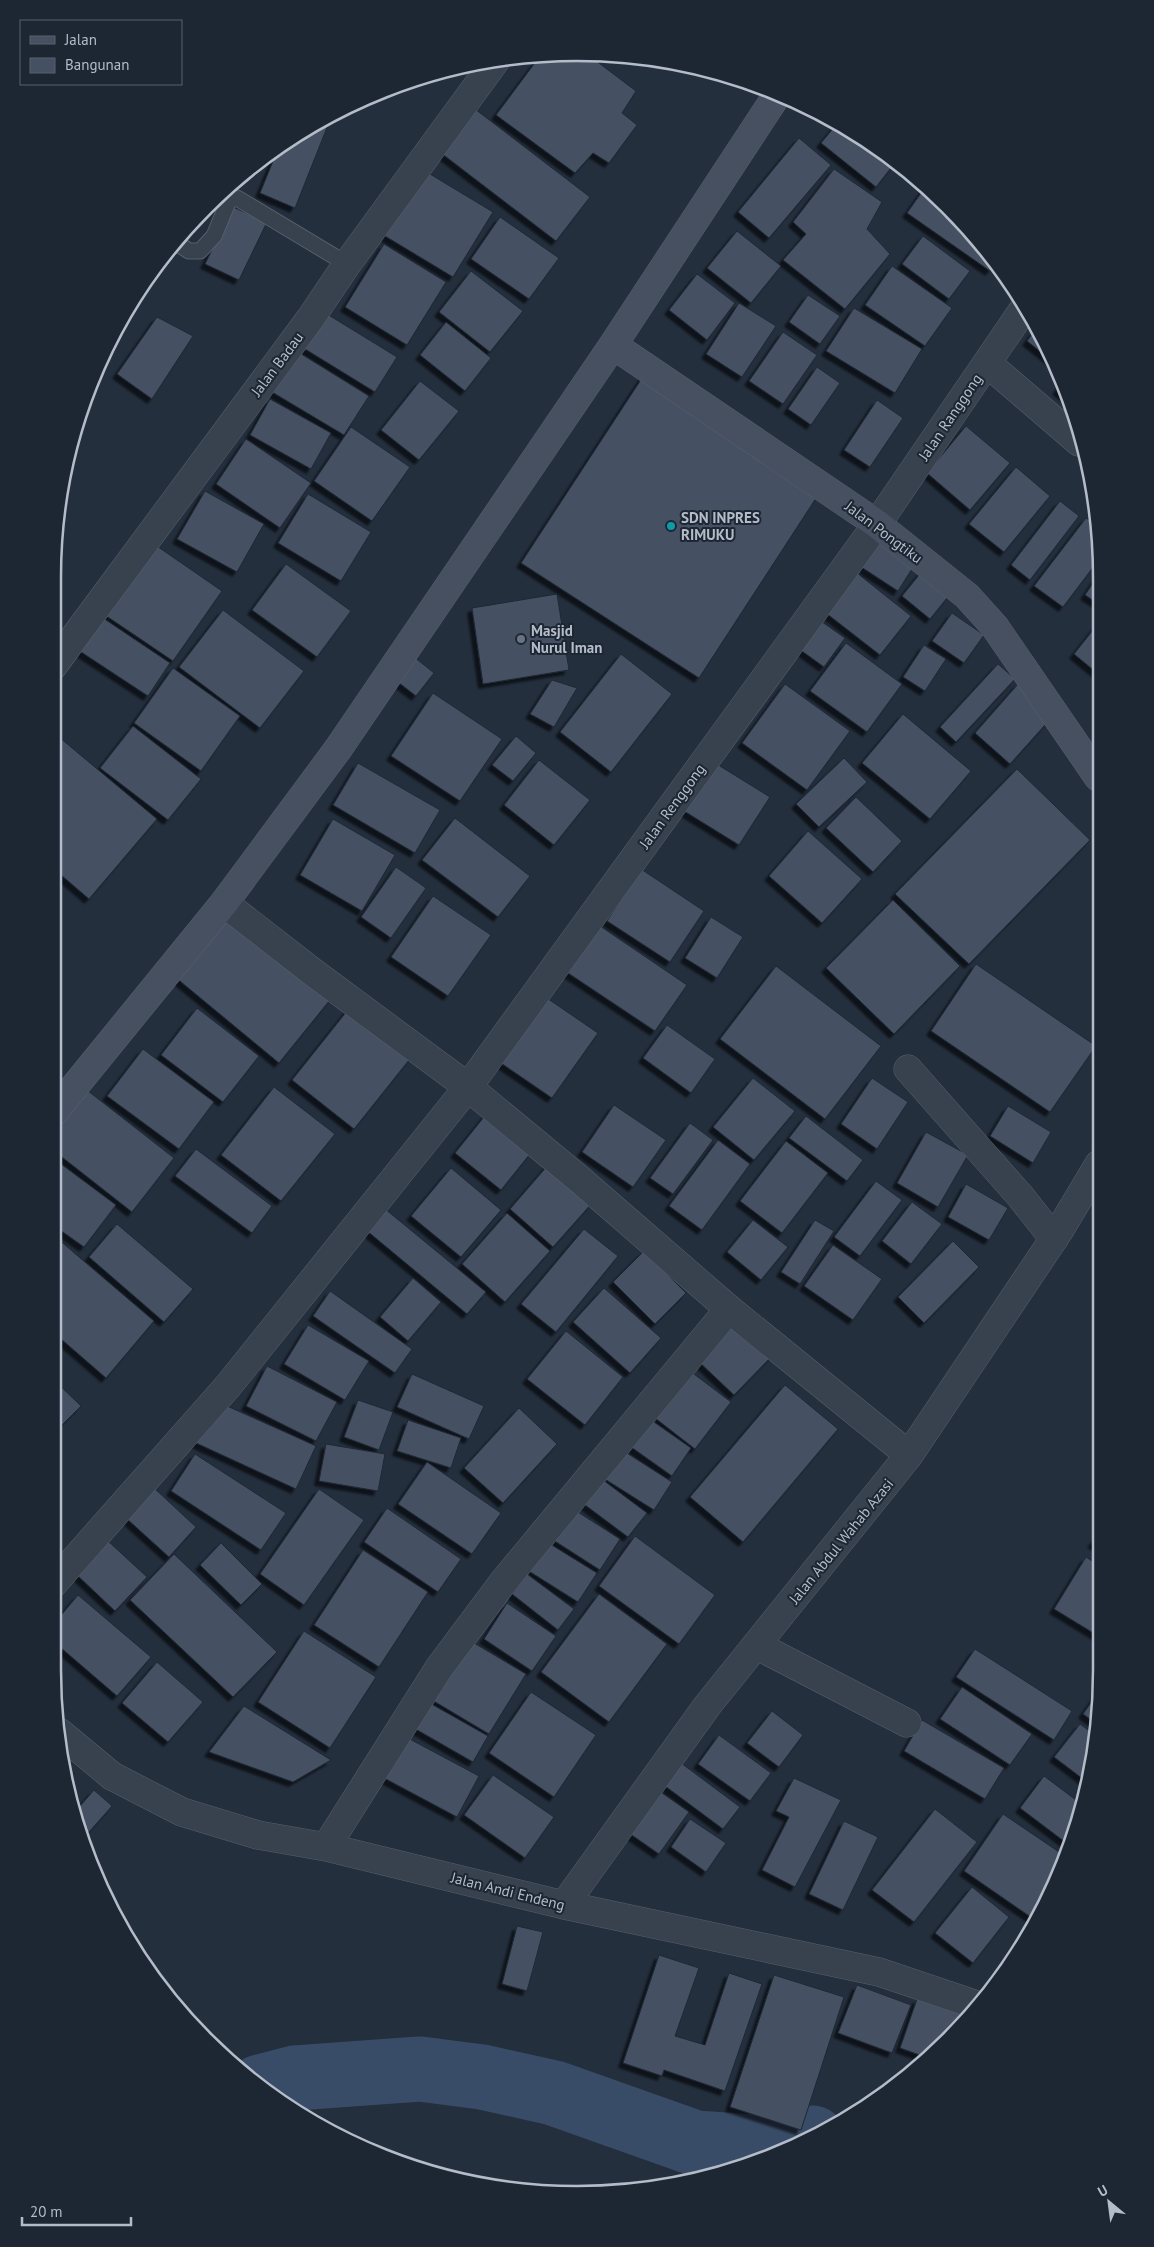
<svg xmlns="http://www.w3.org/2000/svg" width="1154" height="2247" viewBox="0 0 1154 2247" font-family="'PT Sans',sans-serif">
<defs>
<filter id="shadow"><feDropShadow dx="-4.5" dy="4.5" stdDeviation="1" flood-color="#0009"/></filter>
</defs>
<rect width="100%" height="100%" fill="#242f3e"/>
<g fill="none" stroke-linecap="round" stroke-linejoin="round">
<path stroke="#394c67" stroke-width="65" d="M 260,2087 L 295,2078 L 420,2069 L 482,2077 L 554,2093 L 695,2143 L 772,2148 L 813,2138"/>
</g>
<path fill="#455162" stroke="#1f2835" filter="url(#shadow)" d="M 587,54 L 636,91 L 622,113 L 637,125 L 609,163 L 593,153 L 575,173 L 496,115 L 540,56 Z
M 475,109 L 590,197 L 556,241 L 441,153 Z
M 332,115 L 295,208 L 260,193 L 278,149 L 315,123 Z
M 836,125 L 894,164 L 876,187 L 821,143 Z
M 799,138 L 831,165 L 769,238 L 738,212 Z
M 834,169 L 882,202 L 867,229 L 890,254 L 845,309 L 783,260 L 806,234 L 793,222 Z
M 425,171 L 493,212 L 453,277 L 385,236 Z
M 926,186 L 993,258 L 996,262 L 990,271 L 907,213 Z
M 233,207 L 267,222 L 239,280 L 205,264 Z
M 500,217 L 559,258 L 529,299 L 471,259 Z
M 737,231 L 781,266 L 751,303 L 707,268 Z
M 923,236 L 970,271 L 949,299 L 902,264 Z
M 384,244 L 446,282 L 407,345 L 345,307 Z
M 892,266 L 952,308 L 925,346 L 865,305 Z
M 471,271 L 523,311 L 490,352 L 439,312 Z
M 697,274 L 735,303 L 707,340 L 669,310 Z
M 808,295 L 840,316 L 820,344 L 789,322 Z
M 739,303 L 776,326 L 742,377 L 706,354 Z
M 854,308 L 922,349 L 895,393 L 826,351 Z
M 327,314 L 397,357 L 375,392 L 305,349 Z
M 157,317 L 193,336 L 152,399 L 117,374 Z
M 446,322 L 491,358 L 465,391 L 420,355 Z
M 1035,330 L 1052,361 L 1027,341 Z
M 783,332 L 817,355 L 783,404 L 749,381 Z
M 298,352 L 369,396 L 344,435 L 272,392 Z
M 817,367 L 840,383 L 811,425 L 788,409 Z
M 644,375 L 822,489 L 699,678 L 521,563 Z
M 420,381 L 459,411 L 419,460 L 381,430 Z
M 1063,382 L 1067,398 L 1057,390 Z
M 270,399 L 331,433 L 311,469 L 250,435 Z
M 877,400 L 903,418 L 870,467 L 844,450 Z
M 966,426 L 1010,463 L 970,510 L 927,473 Z
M 351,427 L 410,467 L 372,521 L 314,481 Z
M 246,439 L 311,483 L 280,528 L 216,484 Z
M 1016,467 L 1050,496 L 1004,552 L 969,524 Z
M 205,491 L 264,524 L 237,572 L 177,539 Z
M 308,494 L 371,532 L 341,581 L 278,543 Z
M 1060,501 L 1079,516 L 1030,580 L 1011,565 Z
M 1086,518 L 1097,525 L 1097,562 L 1063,607 L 1034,586 Z
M 873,536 L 915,564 L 898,591 L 855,563 Z
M 151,542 L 222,591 L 173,661 L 102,613 Z
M 286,564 L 351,611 L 317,657 L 252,610 Z
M 923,570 L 951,593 L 930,619 L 902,596 Z
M 857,573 L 911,616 L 880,655 L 826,613 Z
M 1097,577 L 1097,603 L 1085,595 Z
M 557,594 L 569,670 L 483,684 L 472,608 Z
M 223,610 L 304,671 L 260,728 L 179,667 Z
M 952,613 L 984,635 L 964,663 L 932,641 Z
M 97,614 L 170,663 L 148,696 L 75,648 Z
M 815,617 L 845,638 L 824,667 L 795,646 Z
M 1097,625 L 1097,673 L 1074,654 Z
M 846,643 L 902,684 L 867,732 L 810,691 Z
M 924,645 L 946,659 L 925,691 L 903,677 Z
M 621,654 L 672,694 L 611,772 L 560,732 Z
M 413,656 L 434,673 L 416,696 L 394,679 Z
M 998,664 L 1015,679 L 956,742 L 940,727 Z
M 173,668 L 240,716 L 201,771 L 134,723 Z
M 552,680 L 577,688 L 554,727 L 530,714 Z
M 1019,683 L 1054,715 L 1010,764 L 975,733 Z
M 785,684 L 850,731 L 807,790 L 742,743 Z
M 433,693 L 502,739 L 460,801 L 391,756 Z
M 903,714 L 971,771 L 930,819 L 862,763 Z
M 133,726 L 201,779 L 168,820 L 100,768 Z
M 53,732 L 157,819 L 89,899 L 53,868 Z
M 516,736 L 536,753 L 513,781 L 492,765 Z
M 844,758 L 867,782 L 819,827 L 796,804 Z
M 539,760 L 590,800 L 554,845 L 504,805 Z
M 358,763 L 440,810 L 415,853 L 333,805 Z
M 715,763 L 770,797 L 739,845 L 684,811 Z
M 1017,769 L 1090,840 L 969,964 L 895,894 Z
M 856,797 L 902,841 L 873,872 L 826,828 Z
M 455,818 L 530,876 L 498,917 L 422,860 Z
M 333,819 L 395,855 L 362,911 L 300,875 Z
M 808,831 L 862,879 L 822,923 L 769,876 Z
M 396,867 L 426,888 L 391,938 L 361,917 Z
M 641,869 L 704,911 L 670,962 L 607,921 Z
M 433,896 L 491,935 L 448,996 L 391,957 Z
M 893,900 L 960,966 L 894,1034 L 826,968 Z
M 224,906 L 334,995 L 279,1063 L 169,972 Z
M 711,917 L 743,937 L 717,978 L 685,958 Z
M 600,926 L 687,985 L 655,1031 L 568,973 Z
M 976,964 L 1096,1046 L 1050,1112 L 931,1031 Z
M 776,966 L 881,1046 L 825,1119 L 720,1039 Z
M 541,994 L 598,1033 L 552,1098 L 495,1059 Z
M 351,1006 L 413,1055 L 354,1129 L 292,1080 Z
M 197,1008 L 259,1056 L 223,1102 L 161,1055 Z
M 667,1025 L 715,1059 L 691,1093 L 643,1058 Z
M 143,1049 L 214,1102 L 179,1149 L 107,1096 Z
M 753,1078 L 795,1111 L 754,1160 L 713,1127 Z
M 872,1078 L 908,1102 L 877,1149 L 841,1124 Z
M 83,1087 L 174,1158 L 132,1212 L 53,1150 L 53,1125 Z
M 274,1087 L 335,1134 L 281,1201 L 221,1155 Z
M 614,1105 L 666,1140 L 633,1187 L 582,1152 Z
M 1008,1106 L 1051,1132 L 1033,1163 L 990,1136 Z
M 488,1112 L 534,1149 L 501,1190 L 455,1153 Z
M 806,1116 L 863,1160 L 847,1181 L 789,1138 Z
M 690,1123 L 713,1140 L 673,1194 L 650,1178 Z
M 926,1132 L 968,1155 L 938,1207 L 897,1183 Z
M 718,1140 L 750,1164 L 702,1230 L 669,1206 Z
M 786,1141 L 828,1173 L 782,1233 L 740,1201 Z
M 196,1149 L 272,1206 L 252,1233 L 175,1176 Z
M 53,1158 L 116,1205 L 84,1247 L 53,1225 Z
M 549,1164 L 593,1202 L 553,1247 L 510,1209 Z
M 451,1168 L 501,1210 L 461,1257 L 411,1216 Z
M 876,1181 L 902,1200 L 860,1256 L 834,1237 Z
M 966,1184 L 1008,1208 L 989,1240 L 948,1217 Z
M 912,1202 L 942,1224 L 911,1264 L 882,1241 Z
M 384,1208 L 486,1292 L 467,1314 L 366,1230 Z
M 507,1213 L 550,1251 L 505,1302 L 462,1264 Z
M 753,1220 L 788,1247 L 761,1280 L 727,1252 Z
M 815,1220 L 834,1231 L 800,1284 L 781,1272 Z
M 117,1224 L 193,1289 L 164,1322 L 89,1257 Z
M 584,1229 L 618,1256 L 556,1332 L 521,1304 Z
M 58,1239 L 154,1321 L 106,1378 L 53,1332 L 53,1245 Z
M 953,1241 L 979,1267 L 924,1323 L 898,1297 Z
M 833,1245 L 882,1279 L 853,1320 L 804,1286 Z
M 644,1251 L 686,1293 L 655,1324 L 613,1282 Z
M 413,1278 L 441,1302 L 408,1341 L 380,1317 Z
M 604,1288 L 661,1338 L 630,1373 L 573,1322 Z
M 330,1291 L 412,1349 L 395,1373 L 313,1316 Z
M 737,1318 L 774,1354 L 734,1395 L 696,1359 Z
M 308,1325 L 369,1361 L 345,1400 L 284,1364 Z
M 566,1331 L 623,1377 L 585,1425 L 527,1379 Z
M 682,1365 L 731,1402 L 695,1449 L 646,1411 Z
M 267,1366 L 337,1402 L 316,1441 L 246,1406 Z
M 412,1374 L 484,1406 L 469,1439 L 397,1407 Z
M 53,1379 L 81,1406 L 53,1434 Z
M 785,1385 L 838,1429 L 743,1542 L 690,1497 Z
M 358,1400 L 393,1412 L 379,1450 L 344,1437 Z
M 216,1401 L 316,1446 L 296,1489 L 196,1443 Z
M 519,1408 L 557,1444 L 503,1503 L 464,1468 Z
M 644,1415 L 691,1448 L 672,1476 L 624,1442 Z
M 408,1420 L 461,1438 L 451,1468 L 397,1451 Z
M 326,1444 L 385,1454 L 378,1491 L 319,1481 Z
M 619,1448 L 672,1482 L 654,1510 L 600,1476 Z
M 195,1454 L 286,1513 L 261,1550 L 171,1491 Z
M 427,1462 L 501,1513 L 472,1554 L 398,1504 Z
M 599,1477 L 647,1513 L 628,1537 L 581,1502 Z
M 154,1488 L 196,1527 L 169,1557 L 126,1518 Z
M 319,1489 L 364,1520 L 304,1605 L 260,1574 Z
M 570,1507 L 620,1539 L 600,1570 L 550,1538 Z
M 387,1508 L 461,1559 L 438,1592 L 364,1542 Z
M 1100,1533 L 1100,1548 L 1092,1543 Z
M 635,1536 L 715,1595 L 679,1644 L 599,1586 Z
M 542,1539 L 597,1573 L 578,1602 L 524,1568 Z
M 108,1541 L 147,1577 L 115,1611 L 76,1574 Z
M 221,1543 L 262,1584 L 241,1605 L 200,1565 Z
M 363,1550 L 428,1592 L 379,1667 L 314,1625 Z
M 174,1554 L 277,1652 L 233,1697 L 130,1600 Z
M 1086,1557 L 1100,1566 L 1100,1637 L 1054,1609 Z
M 527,1574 L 574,1609 L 558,1630 L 512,1594 Z
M 599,1594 L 667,1644 L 609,1722 L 541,1672 Z
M 78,1595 L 151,1657 L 117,1696 L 53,1641 L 53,1625 Z
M 507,1603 L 556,1636 L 532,1671 L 484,1639 Z
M 304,1631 L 376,1677 L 330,1748 L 258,1702 Z
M 464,1637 L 526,1674 L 489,1734 L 427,1697 Z
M 975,1649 L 1072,1711 L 1054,1740 L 956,1677 Z
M 157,1662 L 203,1702 L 168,1742 L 122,1703 Z
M 962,1687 L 1032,1734 L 1010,1765 L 940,1719 Z
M 1100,1690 L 1100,1704 L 1097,1724 L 1083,1714 Z
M 531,1692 L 596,1735 L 554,1797 L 489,1753 Z
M 426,1701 L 488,1736 L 473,1762 L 412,1727 Z
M 244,1706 L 331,1760 L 293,1782 L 209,1752 Z
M 772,1711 L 803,1735 L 779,1767 L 747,1743 Z
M 922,1720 L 1004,1768 L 985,1799 L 904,1751 Z
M 1080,1724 L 1095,1735 L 1087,1782 L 1054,1757 Z
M 719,1735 L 771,1773 L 750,1801 L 698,1764 Z
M 406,1737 L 479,1776 L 457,1817 L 384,1778 Z
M 677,1760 L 740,1807 L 723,1829 L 661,1783 Z
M 61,1761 L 74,1773 L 65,1782 L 63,1772 Z
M 493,1775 L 554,1817 L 525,1858 L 464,1815 Z
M 1044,1776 L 1084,1806 L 1069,1845 L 1020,1808 Z
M 794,1778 L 841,1800 L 795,1887 L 762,1870 L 789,1817 L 776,1811 Z
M 655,1788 L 689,1812 L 659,1854 L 626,1831 Z
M 94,1790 L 112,1806 L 81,1841 L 74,1813 Z
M 935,1809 L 977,1842 L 914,1922 L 872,1890 Z
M 1003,1814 L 1065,1856 L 1048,1902 L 1035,1920 L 964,1871 Z
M 690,1819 L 726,1843 L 706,1872 L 671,1847 Z
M 844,1821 L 878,1837 L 843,1910 L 809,1894 Z
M 83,1845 L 98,1858 L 92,1865 Z
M 972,1887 L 1009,1917 L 973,1963 L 935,1933 Z
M 517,1926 L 543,1932 L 527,1991 L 502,1984 Z
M 659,1955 L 699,1968 L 675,2036 L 705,2045 L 729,1973 L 762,1984 L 725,2091 L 664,2070 L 662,2076 L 623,2063 Z
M 774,1975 L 844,1997 L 801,2130 L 730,2107 Z
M 857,1985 L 911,2005 L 892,2053 L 838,2033 Z
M 917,1999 L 968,2016 L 948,2041 L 928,2058 L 900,2048 Z"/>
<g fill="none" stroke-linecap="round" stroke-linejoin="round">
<g stroke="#565f6c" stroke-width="17">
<path id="lane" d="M 175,242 L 189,251 L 200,251 L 214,236 L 229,200 L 237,198 L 347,264"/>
</g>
<g stroke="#565f6c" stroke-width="29">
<path id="street" d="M 987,363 L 1079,442
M 53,666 L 310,319 L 347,264 L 496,60
M 224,903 L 314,973 L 468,1087 L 578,1178 L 729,1309 L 909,1455
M 908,1069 L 1021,1197 L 1054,1239
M 53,1584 L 228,1386 L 468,1087 L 877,524 L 1023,310
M 756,1645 L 907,1723
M 59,1732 L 112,1776 L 182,1812 L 258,1835 L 326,1847 L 564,1905 L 879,1972 L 977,2005
M 326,1847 L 439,1668 L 504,1581 L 729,1309
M 564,1905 L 707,1706 L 909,1455 L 1059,1231 L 1099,1164"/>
</g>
<g stroke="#565f6c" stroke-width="29">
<path id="secondary" d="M 613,345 L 877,524 L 967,596 L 995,627 L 1098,777
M 53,1113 L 224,903 L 338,749 L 613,345 L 777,95"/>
</g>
<use href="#lane" stroke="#38414e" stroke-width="15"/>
<use href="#street" stroke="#38414e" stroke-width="28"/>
<use href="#secondary" stroke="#465061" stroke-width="28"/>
</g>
<circle fill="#0f9aa8" stroke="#1d2633" stroke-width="2" cx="671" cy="526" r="5"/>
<circle fill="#6b7280" stroke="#1d2633" stroke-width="2" cx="521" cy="639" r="5"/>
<g text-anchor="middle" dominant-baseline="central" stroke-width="4" stroke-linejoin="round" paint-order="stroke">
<g font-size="15" fill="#b4bcc9" stroke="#1d2633">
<text transform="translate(277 364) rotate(-53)">Jalan Badau</text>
<text transform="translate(950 417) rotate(-56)">Jalan Ranggong</text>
<text transform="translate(884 532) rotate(37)">Jalan Pongtiku</text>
<text transform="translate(672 806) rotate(-54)">Jalan Renggong</text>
<text transform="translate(841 1541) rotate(-51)">Jalan Abdul Wahab Azasi</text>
<text transform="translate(508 1891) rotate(14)">Jalan Andi Endeng</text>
</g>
<g font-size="15" font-weight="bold" fill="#b4bcc9" stroke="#1d2633" text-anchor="start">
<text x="681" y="517">SDN INPRES<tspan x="681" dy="17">RIMUKU</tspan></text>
<text x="531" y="630">Masjid<tspan x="531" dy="17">Nurul Iman</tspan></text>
</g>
</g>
<path d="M0 0H1154V2247H0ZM577 61H577A516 516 0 0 1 1093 577V1670A516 516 0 0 1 577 2186H577A516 516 0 0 1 61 1670V577A516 516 0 0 1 577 61Z" fill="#1d2633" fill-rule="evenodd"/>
<path fill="none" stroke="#b4bcc9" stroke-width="2.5" d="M577 61H577A516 516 0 0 1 1093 577V1670A516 516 0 0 1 577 2186H577A516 516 0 0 1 61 1670V577A516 516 0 0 1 577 61Z"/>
<rect x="20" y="20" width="162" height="65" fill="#1d2633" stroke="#59626f"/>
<rect x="30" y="36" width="25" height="8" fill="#465061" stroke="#59626f"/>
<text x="65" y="45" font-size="15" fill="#b4bcc9">Jalan</text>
<rect x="30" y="58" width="25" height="15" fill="#455162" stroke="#59626f"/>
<text x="65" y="70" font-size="15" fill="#b4bcc9">Bangunan</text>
<g transform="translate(1109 2202) rotate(331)" stroke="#1d2633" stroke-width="4" paint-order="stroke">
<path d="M0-4L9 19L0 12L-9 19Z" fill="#b4bcc9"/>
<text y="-8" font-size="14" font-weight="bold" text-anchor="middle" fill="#b4bcc9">U</text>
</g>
<path d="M22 2217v8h109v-8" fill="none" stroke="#b4bcc9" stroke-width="2.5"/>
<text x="30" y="2217" font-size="15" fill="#b4bcc9" stroke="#1d2633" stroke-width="4" paint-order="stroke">20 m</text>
</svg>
